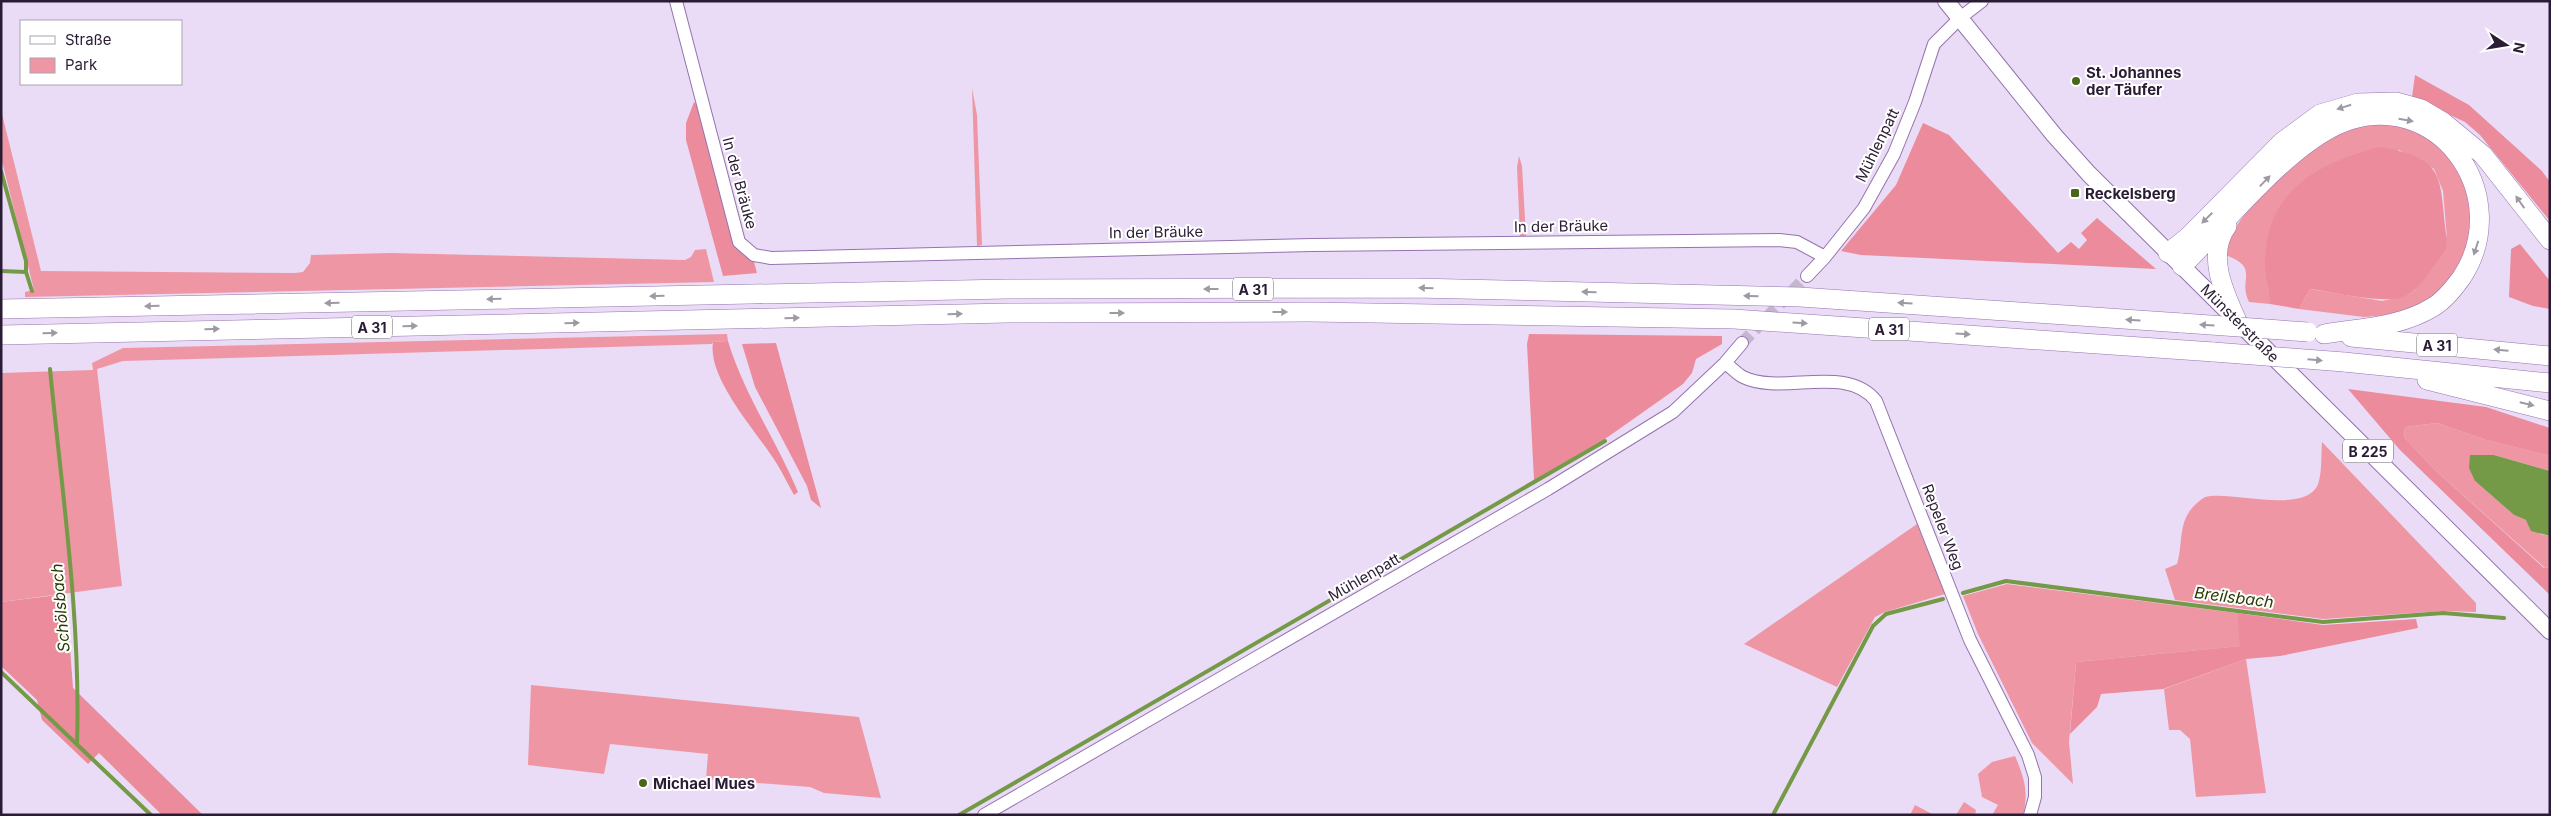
<svg xmlns="http://www.w3.org/2000/svg" width="2551" height="816" viewBox="0 0 2551 816" font-family="Inter,sans-serif">
<rect width="100%" height="100%" fill="#eadcf6"/>
<path fill="#ee96a4" d="M 972,88 L 977,115 L 982,245 L 977,246 Z
M 1,110 L 41,271 L 295,273 L 303,272 L 310,263 L 311,255 L 391,253 L 685,260 L 691,257 L 695,250 L 706,249 L 714,282 L 25,297 L 25,292 L 34,290 L 1,157 Z
M 2400,124 L 2436,142 L 2464,173 L 2475,219 L 2463,262 L 2446,285 L 2426,302 L 2389,315 L 2364,317 L 2299,309 L 2310,289 L 2382,301 L 2408,295 L 2415,290 L 2442,256 L 2447,239 L 2443,191 L 2434,169 L 2399,150 L 2270,304 L 2249,302 C 2237,278 2262,268 2223,254 C 2233,213 2313,138 2354,126 C 2367,122 2386,125 2400,124 Z
M 1519,156 L 1522,166 L 1526,237 L 1520,237 L 1517,167 Z
M 727,334 L 728,341 L 713,342 L 712,344 L 123,361 L 97,369 L 122,586 L 1,602 L 1,373 L 93,370 L 92,363 L 123,348 Z
M 2437,423 L 2486,440 L 2550,456 L 2550,471 L 2494,455 L 2475,481 L 2514,515 L 2526,520 L 2540,534 L 2550,536 L 2550,567 L 2545,568 L 2436,471 L 2404,437 L 2405,427 Z
M 2322,442 L 2476,603 L 2476,612 L 2444,611 L 2323,619 L 2175,600 L 2165,569 L 2177,564 C 2183,545 2178,523 2193,507 C 2196,504 2201,499 2205,497 C 2231,490 2310,517 2319,481 C 2322,469 2321,455 2322,442 Z
M 1917,524 L 1945,594 L 1885,612 L 1875,617 L 1837,687 L 1744,644 Z
M 2007,584 L 2237,613 L 2241,646 L 2076,662 L 2069,742 L 2073,784 L 2032,743 L 1978,634 L 1963,596 Z
M 2246,659 L 2266,793 L 2196,797 L 2190,739 L 2180,730 L 2169,730 L 2164,689 Z
M 531,685 L 859,717 L 881,798 L 824,793 L 810,787 L 706,779 L 708,754 L 610,744 L 604,774 L 528,765 Z
M 2015,756 C 2024,777 2029,792 2023,815 L 1992,815 L 1998,805 L 1982,797 L 1978,774 L 1992,762 Z
M 1964,802 L 1976,810 L 1975,815 L 1956,815 Z
M 1915,805 L 1934,815 L 1910,815 Z"/>
<path fill="#ec8b9b" d="M 2415,75 L 2469,105 L 2542,171 L 2550,182 L 2550,221 L 2480,135 L 2465,122 L 2412,97 Z
M 694,102 L 698,105 L 733,234 L 753,258 L 757,273 L 723,276 L 686,140 L 686,123 Z
M 1923,123 L 1949,135 L 2058,253 L 2071,242 L 2079,249 L 2087,240 L 2081,233 L 2097,218 L 2156,269 L 1861,255 L 1841,251 L 1896,185 Z
M 2379,147 C 2451,158 2438,182 2447,239 C 2447,252 2439,260 2432,269 C 2425,278 2418,289 2408,295 C 2388,306 2334,292 2310,289 L 2299,309 L 2270,304 C 2270,290 2265,276 2265,262 C 2266,190 2317,164 2379,147 Z
M 2520,244 L 2550,281 L 2550,309 L 2533,306 L 2509,297 L 2511,249 Z
M 1529,334 L 1722,336 L 1722,344 L 1696,359 L 1692,373 L 1683,384 L 1605,439 L 1534,480 L 1527,344 Z
M 728,341 C 744,394 776,440 798,492 L 794,495 C 788,484 783,474 777,464 C 758,433 707,379 713,342 Z
M 776,343 L 821,508 L 811,500 L 807,486 L 755,387 L 742,344 Z
M 2348,389 L 2486,407 L 2550,428 L 2550,456 L 2486,440 L 2437,423 L 2405,427 L 2404,437 L 2436,471 L 2544,568 L 2550,567 L 2550,595 L 2400,450 Z
M 66,594 L 73,688 L 203,815 L 162,815 L 99,753 L 88,764 L 42,720 L 37,700 L 1,666 L 1,602 Z
M 2237,613 L 2323,625 L 2416,619 L 2418,628 L 2280,656 L 2246,659 L 2163,689 L 2101,694 L 2097,707 L 2070,734 L 2076,662 L 2240,646 Z"/>
<path fill="#749947" d="M 2470,455 L 2494,455 L 2550,471 L 2550,536 L 2531,531 L 2526,520 L 2514,515 L 2475,481 L 2469,468 Z"/>
<g fill="none" stroke-linecap="round" stroke-linejoin="round">
<path stroke="#749947" stroke-width="4" d="M 1,171 L 26,261 L 26,272
M 1,271 L 26,272 L 32,291
M 50,369 C 62,493 81,619 77,745
M 1963,593 L 2006,581 L 2323,622 L 2443,613 L 2504,618
M 1,672 L 151,815
M 959,815 L 1605,441
M 1773,815 L 1873,626 L 1886,614 L 1943,599"/>
<path stroke="#c4b6cf" stroke-width="12" stroke-dasharray="12 6" stroke-linecap="butt" d="M 1742,343 L 1807,276"/>
<g stroke="#9473ae" stroke-width="14">
<path id="minor" d="M 676,1 L 739,242 L 754,255 L 771,258 L 1312,245 L 1779,240 L 1797,242 L 1825,257
M 1807,276 L 1825,257 L 1864,208 L 1894,154 L 1915,102 L 1934,44 L 1960,18 L 1982,1
M 1725,363 C 1731,367 1737,374 1743,377 C 1782,396 1846,363 1876,401 L 1970,640 L 2028,755 L 2035,777 L 2035,797 L 2030,815
M 984,815 L 1548,489 L 1673,412 L 1725,363 L 1742,343"/>
</g>
<g stroke="#9473ae" stroke-width="18">
<path id="major" d="M 1946,1 L 2054,135 L 2089,174 L 2550,631"/>
</g>
<g stroke="#9473ae" stroke-width="20">
<path id="highway" d="M 2227,226 C 2206,255 2224,292 2237,321
M 2168,253 L 2188,237 L 2282,142 L 2320,114 L 2358,103 L 2396,102 L 2421,109 L 2443,122 L 2483,155 L 2550,240
M 2182,266 C 2227,223 2294,135 2353,119 C 2445,94 2513,199 2462,277 C 2454,288 2445,300 2433,307 C 2401,327 2360,328 2324,334
M 1,309 L 1008,289 L 1415,288 L 1800,297 L 2182,323
M 1,335 L 1008,313 L 1310,312 L 1734,319 L 2214,352
M 2351,337 L 2550,356
M 2344,362 L 2550,383
M 2427,380 L 2550,411"/>
</g>
<use href="#minor" stroke="#fff" stroke-width="12"/>
<use href="#major" stroke="#fff" stroke-width="16"/>
<use href="#highway" stroke="#fff" stroke-width="19"/>
<g stroke="#9473ae" stroke-width="20" stroke-linecap="butt">
<path id="highway-bridge" d="M 2182,323 L 2308,332
M 2214,352 L 2344,362"/>
</g>
<use href="#highway-bridge" stroke="#fff" stroke-width="19"/>
</g>
<defs><path id="oneway-solid" d="M-6-.8H1V-3.2L6.5 0L1 3.2V.8H-6Z" transform="scale(1.25)"/></defs>
<g fill="#9f99a4">
<use href="#oneway-solid" transform="translate(2344 107) rotate(163)"/>
<use href="#oneway-solid" transform="translate(2406 120) rotate(10)"/>
<use href="#oneway-solid" transform="translate(2265 181) rotate(-46)"/>
<use href="#oneway-solid" transform="translate(2520 202) rotate(-125)"/>
<use href="#oneway-solid" transform="translate(2207 218) rotate(135)"/>
<use href="#oneway-solid" transform="translate(2476 248) rotate(108)"/>
<use href="#oneway-solid" transform="translate(1426 288) rotate(-179)"/>
<use href="#oneway-solid" transform="translate(1211 289) rotate(180)"/>
<use href="#oneway-solid" transform="translate(1589 292) rotate(-179)"/>
<use href="#oneway-solid" transform="translate(657 296) rotate(179)"/>
<use href="#oneway-solid" transform="translate(1751 296) rotate(-179)"/>
<use href="#oneway-solid" transform="translate(494 299) rotate(179)"/>
<use href="#oneway-solid" transform="translate(332 303) rotate(179)"/>
<use href="#oneway-solid" transform="translate(1905 303) rotate(-176)"/>
<use href="#oneway-solid" transform="translate(152 306) rotate(179)"/>
<use href="#oneway-solid" transform="translate(1280 312)"/>
<use href="#oneway-solid" transform="translate(1117 313)"/>
<use href="#oneway-solid" transform="translate(955 314) rotate(-1)"/>
<use href="#oneway-solid" transform="translate(792 318) rotate(-1)"/>
<use href="#oneway-solid" transform="translate(2133 320) rotate(-176)"/>
<use href="#oneway-solid" transform="translate(572 323) rotate(-1)"/>
<use href="#oneway-solid" transform="translate(1800 323) rotate(4)"/>
<use href="#oneway-solid" transform="translate(2207 325) rotate(-176)"/>
<use href="#oneway-solid" transform="translate(410 326) rotate(-1)"/>
<use href="#oneway-solid" transform="translate(212 329) rotate(-1)"/>
<use href="#oneway-solid" transform="translate(50 333) rotate(-2)"/>
<use href="#oneway-solid" transform="translate(1963 334) rotate(4)"/>
<use href="#oneway-solid" transform="translate(2501 350) rotate(-175)"/>
<use href="#oneway-solid" transform="translate(2315 360) rotate(5)"/>
<use href="#oneway-solid" transform="translate(2527 404) rotate(13)"/>
</g>
<g fill="#48671d" stroke="#fff" stroke-width="2">
<circle cx="2076" cy="81" r="5"/>
<rect x="2070" y="188" width="10" height="10" rx="2.5"/>
<circle cx="643" cy="783" r="5"/>
</g>
<g text-anchor="middle" dominant-baseline="central" stroke-width="4" stroke-linejoin="round" paint-order="stroke">
<g fill="#fff" stroke="#6a6071" stroke-width="1">
<rect x="1233" y="277.5" width="40" height="23" rx="4"/>
<rect x="352" y="315.5" width="40" height="23" rx="4"/>
<rect x="1869" y="317.5" width="40" height="23" rx="4"/>
<rect x="2417" y="333.5" width="40" height="23" rx="4"/>
<rect x="2343" y="439.5" width="50" height="23" rx="4"/>
</g>
<g font-size="14" font-weight="bold" fill="#2a1c34">
<text x="1253" y="289">A 31</text>
<text x="372" y="327">A 31</text>
<text x="1889" y="329">A 31</text>
<text x="2437" y="345">A 31</text>
<text x="2368" y="451">B 225</text>
</g>
<g font-size="15" font-weight="bold" fill="#2a1c34" stroke="#fff" text-anchor="start">
<text x="2086" y="72">St. Johannes<tspan x="2086" dy="17">der Täufer</tspan></text>
<text x="2085" y="193">Reckelsberg</text>
<text x="653" y="783">Michael Mues</text>
</g>
<g font-size="15" fill="#2a1c34" stroke="#fff">
<text transform="translate(1877 145) rotate(-64)">Mühlenpatt</text>
<text transform="translate(740 183) rotate(75)">In der Bräuke</text>
<text transform="translate(1561 226) rotate(-1)">In der Bräuke</text>
<text transform="translate(1156 232) rotate(-1)">In der Bräuke</text>
<text transform="translate(2240 323) rotate(45)">Münsterstraße</text>
<text transform="translate(1943 527) rotate(69)">Repeler Weg</text>
<text transform="translate(1364 577) rotate(-30)">Mühlenpatt</text>
</g>
<g font-size="16" font-style="italic" fill="#263d00" stroke="#fff">
<text transform="translate(2234 597) rotate(7)">Breilsbach</text>
<text transform="translate(60 608) rotate(-95)">Schölsbach</text>
</g>
</g>
<rect width="2551" height="816" fill="none" stroke="#2a1c34" stroke-width="5"/>
<rect x="20" y="20" width="162" height="65" fill="#ffffff" stroke="#aaa4ae"/>
<rect x="30" y="36" width="25" height="8" fill="#ffffff" stroke="#aaa4ae"/>
<text x="65" y="45" font-size="15" fill="#2a1c34">Straße</text>
<rect x="30" y="58" width="25" height="15" fill="#ee96a4" stroke="#aaa4ae"/>
<text x="65" y="70" font-size="15" fill="#2a1c34">Park</text>
<g transform="translate(2506 45) rotate(102)" stroke="#ffffff" stroke-width="4" paint-order="stroke">
<path d="M0-4L9 19L0 12L-9 19Z" fill="#2a1c34"/>
<text y="-8" font-size="14" font-weight="bold" text-anchor="middle" fill="#2a1c34">N</text>
</g>
</svg>
